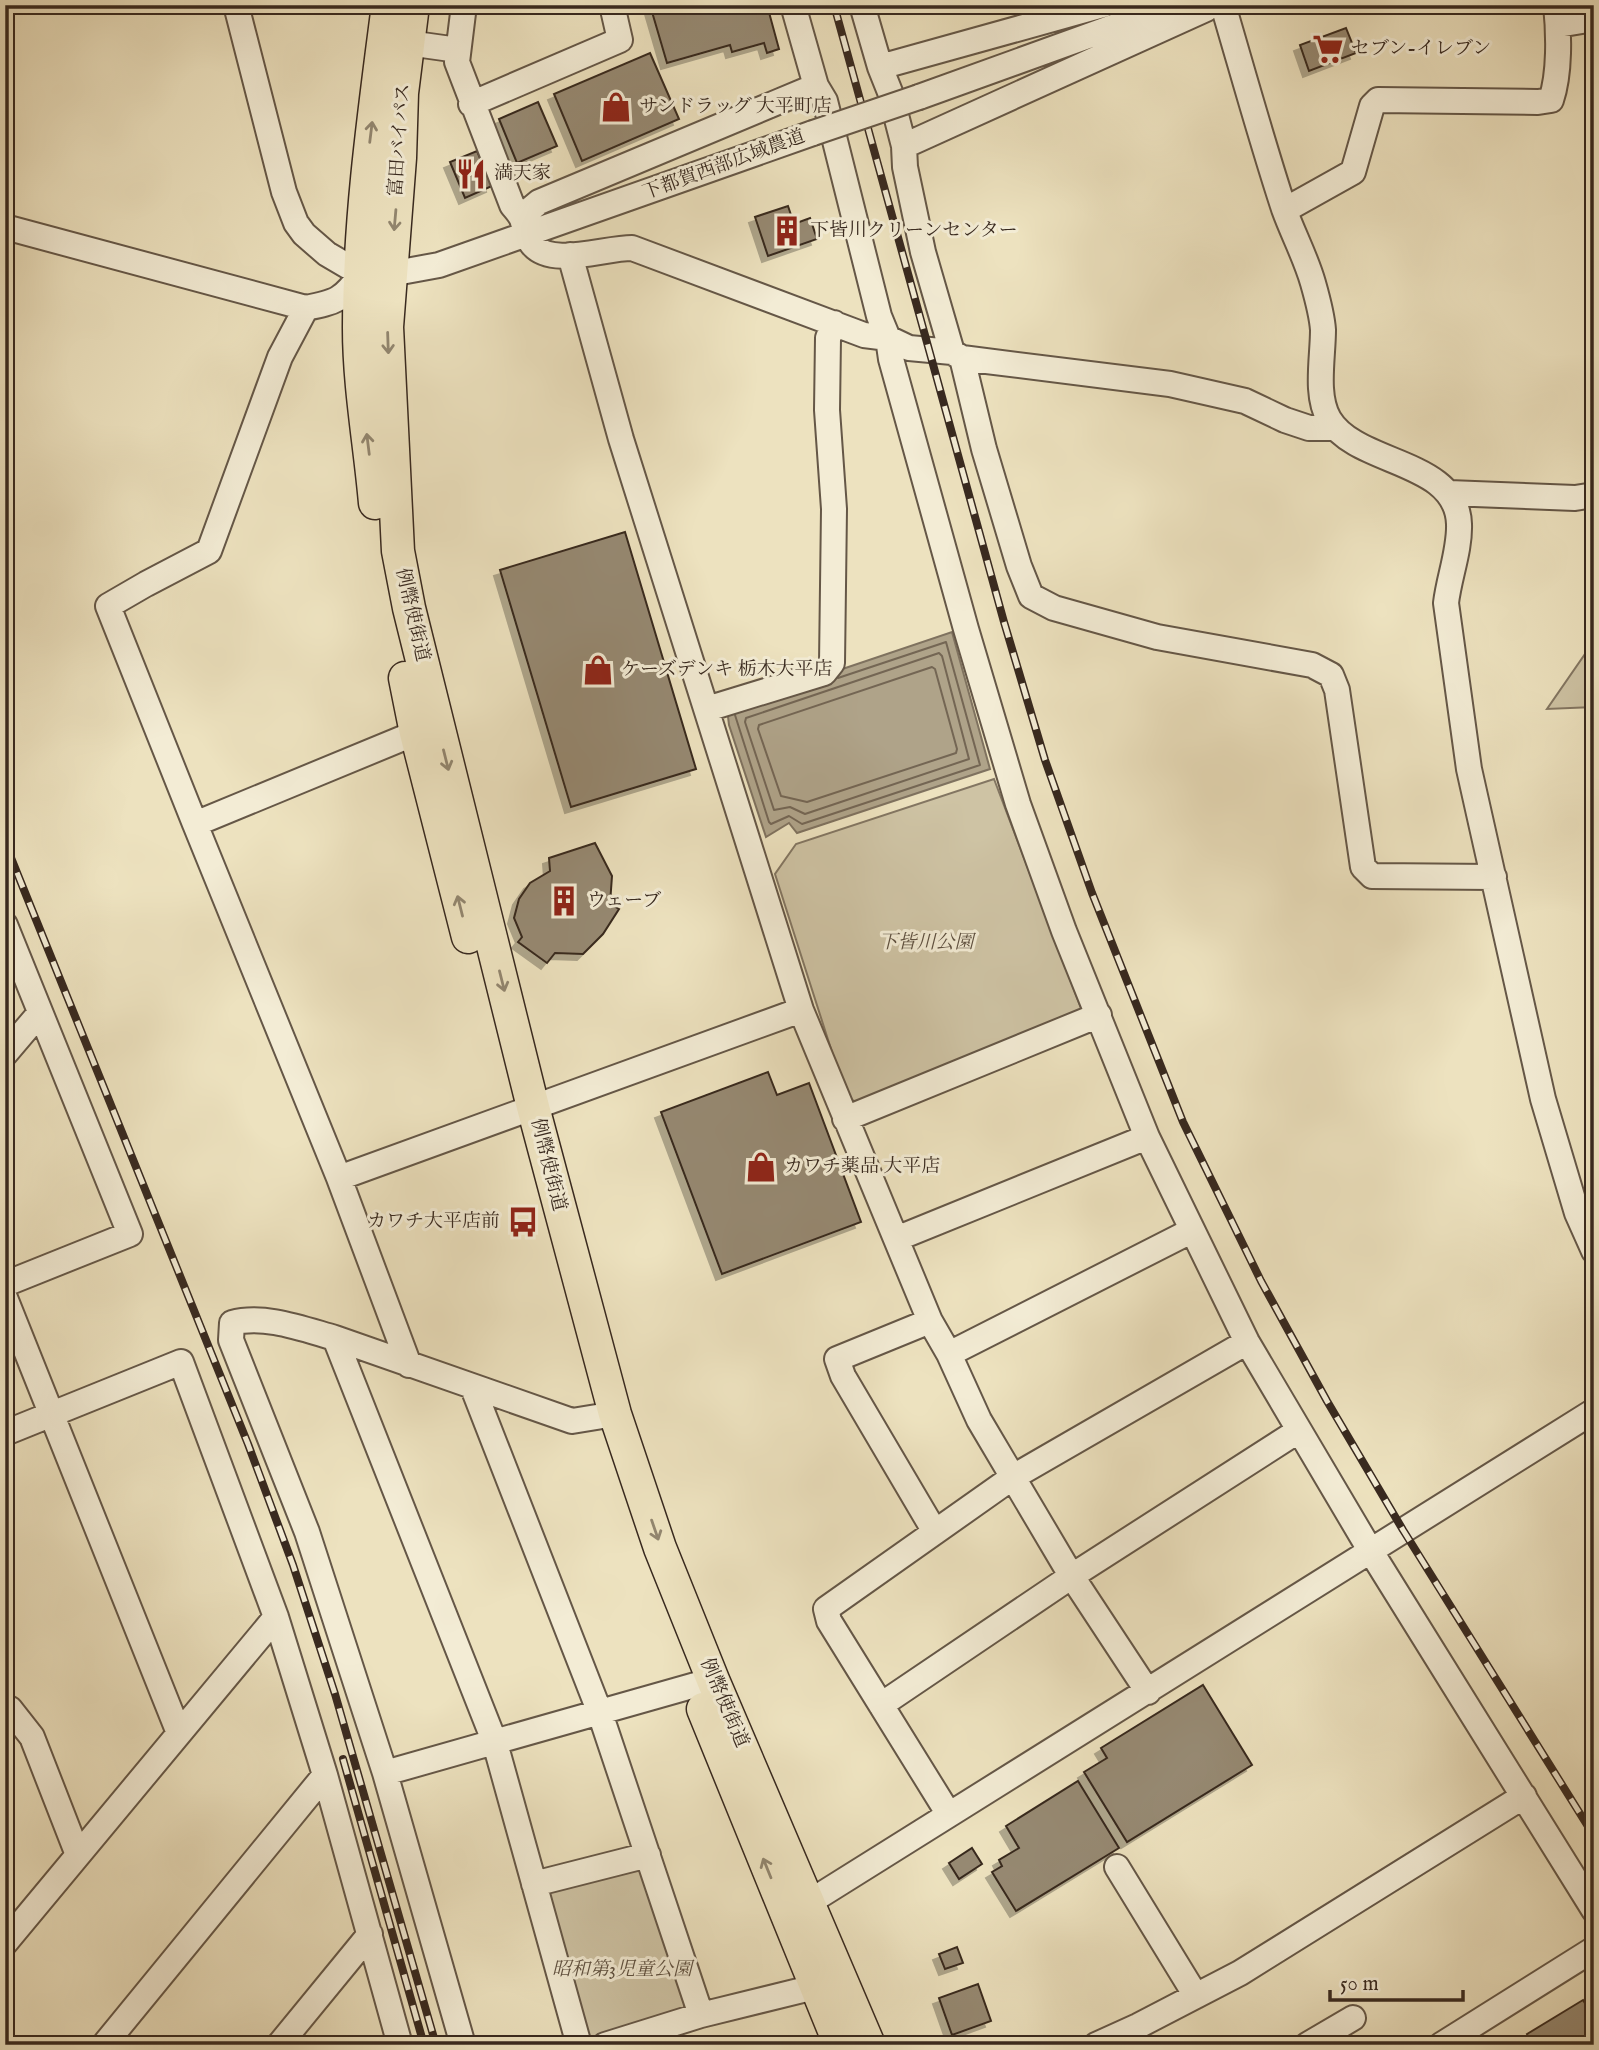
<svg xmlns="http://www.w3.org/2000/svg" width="1599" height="2050" viewBox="0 0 1599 2050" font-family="'IM FELL English','Noto Serif JP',serif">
<defs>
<filter id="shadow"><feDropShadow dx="-6" dy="6" stdDeviation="0" flood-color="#0004"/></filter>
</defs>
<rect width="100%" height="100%" fill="#ede2bf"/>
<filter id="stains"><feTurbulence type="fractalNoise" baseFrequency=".00286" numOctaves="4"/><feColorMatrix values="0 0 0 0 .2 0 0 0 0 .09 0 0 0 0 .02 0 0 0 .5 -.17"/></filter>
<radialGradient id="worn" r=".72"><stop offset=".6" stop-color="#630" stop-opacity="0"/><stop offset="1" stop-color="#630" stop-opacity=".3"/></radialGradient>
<path fill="#cec3a4" stroke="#837662" stroke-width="2" d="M 1594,641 L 1594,707 L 1547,709 Z
M 994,779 L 1082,1011 L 862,1103 L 847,1099 L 775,874 L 796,844 Z
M 641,1863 L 686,2003 L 680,2014 L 589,2043 L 546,1890 Z"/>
<path fill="#afa389" stroke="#7f725f" stroke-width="2" d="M 952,632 L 990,769 L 797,833 L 789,823 L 766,837 L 729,725 L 727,708 Z"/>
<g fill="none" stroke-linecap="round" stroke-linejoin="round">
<path stroke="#746654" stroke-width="2" d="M 939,653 L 942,656 L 969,759 L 805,814 L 790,807 L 774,810 L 745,722 L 746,718 Z
M 932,667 L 935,669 L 957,749 L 956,753 L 807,802 L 781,796 L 758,729 L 759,725 Z
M 735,715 L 769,822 L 771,824 L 789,816 L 802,824 L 980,765 L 946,642 L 838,678"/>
</g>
<path fill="#968972" stroke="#38291f" stroke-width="2" filter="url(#shadow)" d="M 650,5 L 767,5 L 779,49 L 767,53 L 764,43 L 732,52 L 730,45 L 667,63 Z
M 1346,28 L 1356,53 L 1309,71 L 1300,45 Z
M 650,53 L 679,119 L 582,161 L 554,94 Z
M 538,102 L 557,146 L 517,163 L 499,119 Z
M 477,151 L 492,186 L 465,198 L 450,162 Z
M 788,206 L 794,224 L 810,218 L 817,239 L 768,256 L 755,217 Z
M 625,532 L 696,769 L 571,807 L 500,570 Z
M 595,843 L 612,876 L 610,904 L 619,909 L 603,934 L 583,954 L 555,953 L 547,963 L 518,942 L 522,937 L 514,918 L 519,899 L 530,883 L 550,871 L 549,858 Z
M 768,1072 L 777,1095 L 809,1083 L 861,1222 L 722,1274 L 661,1112 Z
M 1203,1685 L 1252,1765 L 1127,1842 L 1084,1772 L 1107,1758 L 1101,1748 Z
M 1078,1781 L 1119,1848 L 1016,1911 L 992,1872 L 1002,1866 L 999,1860 L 1019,1848 L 1006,1826 Z
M 972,1848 L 982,1864 L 959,1879 L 949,1863 Z
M 957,1947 L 963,1963 L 945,1969 L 939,1954 Z
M 978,1984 L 991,2021 L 952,2035 L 939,1998 Z
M 1583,2000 L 1594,2018 L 1594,2045 L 1533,2045 L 1527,2034 Z"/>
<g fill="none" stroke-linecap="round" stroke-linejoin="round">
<g stroke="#655747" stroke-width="28">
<path id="minor" d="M 236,5 L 284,192 L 296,223 L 304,234 L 327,254 L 361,274 L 390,274 L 439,265 L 813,133
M 464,5 L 457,62 L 512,205 C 515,209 520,214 522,219 C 525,228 525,236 532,244 C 551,268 603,248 632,248 L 864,335 L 888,338 L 909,348 L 952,352 L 962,358 L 1170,384 L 1245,401 L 1285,420 L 1309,428 L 1335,428
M 793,5 L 816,86 L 825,101 L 879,316 L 888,338 L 891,359 L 966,629 L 1018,804 L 1064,931 L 1147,1137 L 1247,1342 L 1370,1550 L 1594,1910
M 862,5 L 880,67 L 890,92 L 904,146 L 905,167 L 923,252 L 952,352
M 1223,5 C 1243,73 1262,142 1284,209 C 1293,234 1306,258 1313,283 C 1317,297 1322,315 1323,330 C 1323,358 1315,395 1329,419 C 1357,466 1457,459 1459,524 C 1460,550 1449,577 1446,603 L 1469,769 L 1543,1099 L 1577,1213 L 1594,1251
M 1558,25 L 1594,19
M 408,43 L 458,50
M 880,67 L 1103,5
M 919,97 L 1174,5
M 471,104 L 620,40 L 612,5
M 904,146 L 1206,9 L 1210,5
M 1285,210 L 1353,172 L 1372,106 L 1378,100 L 1538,102 L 1551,100 C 1560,74 1559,33 1556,5
M 521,217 L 539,202 L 816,86
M 5,227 L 306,308 C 336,302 343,300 361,274
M 570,255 L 621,439 L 801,1010 L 930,1321 L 949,1354 L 979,1420 L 1069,1572 L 1148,1692
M 962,358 L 984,449 L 1019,566 L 1031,596 L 1054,608 L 1157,637 L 1312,665 L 1331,675 L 1337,690 L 1363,867 L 1372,876 L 1494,877
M 1449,493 L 1575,498 L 1594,495
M 707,709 L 824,673 L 832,663 L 834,509 L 827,410 L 828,338 L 834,323
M 195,824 L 108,606 L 146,584 L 209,551 L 280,357 L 306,308
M 5,925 L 130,1234 L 5,1284
M 5,1054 L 39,1014
M 845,1119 L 1099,1015
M 339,1178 L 801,1010
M 896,1239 L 1147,1137
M 5,1298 L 179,1733
M 930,1321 L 837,1359 L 843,1376 L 935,1532
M 335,1338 L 495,1743 L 579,2045
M 949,1354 L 1191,1231
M 409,1365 L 339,1178 L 195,824 L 430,727
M 473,1388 L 600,1713 L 701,2015
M 5,1433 L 181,1362 L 276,1617 L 325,1775 L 400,2045
M 881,1705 L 1072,1576 L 1298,1431
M 10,1709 L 32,1737 L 78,1855
M 385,1773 L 713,1680
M 948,1813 L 829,1621 L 826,1609 L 1013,1477 L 1247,1342
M 1117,1867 L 1196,1996
M 534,1884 L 648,1855
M 792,1910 L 808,1903 L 1594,1411
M 5,1943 L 276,1617
M 104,2045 L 325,1775
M 279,2045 L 370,1934
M 463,2045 L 385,1773 L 307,1532 L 231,1340 L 232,1323 C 264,1314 303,1329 335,1338 L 572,1421 L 615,1414
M 605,2045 L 701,2015 L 831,1983
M 1096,2045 L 1138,2026 L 1240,1973 L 1524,1796
M 1307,2045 L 1353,2018
M 1441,2045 L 1594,1949"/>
</g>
<g stroke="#38291f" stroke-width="35">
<path id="major" d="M 413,5 L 402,93 L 400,158 L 387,327 L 398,551 L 409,608 L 533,1107 L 615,1414 L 660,1548 L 713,1680 L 869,2045
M 375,503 C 370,445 359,387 359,328 C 359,220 374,113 388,5
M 405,678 L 416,733 L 468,937
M 703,1709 L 840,2045"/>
</g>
<use href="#minor" stroke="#f3ecd5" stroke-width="24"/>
<use href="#major" stroke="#ede2bf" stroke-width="32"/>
<g stroke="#38291f" stroke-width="8">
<path id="rail" d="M 834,5 L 1004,622 L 1045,760 L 1092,893 L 1183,1122 L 1261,1281 L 1327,1401 L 1403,1530 L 1594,1836
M 5,843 L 248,1444 L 293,1565 L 335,1694 L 436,2045
M 343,1759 L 424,2045"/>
</g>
<use href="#rail" stroke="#f3ecd5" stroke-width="5" stroke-dasharray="16" stroke-linecap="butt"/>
<g stroke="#655747" stroke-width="28" stroke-linecap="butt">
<path id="minor-bridge" d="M 813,133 L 919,97"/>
</g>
<use href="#minor-bridge" stroke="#f3ecd5" stroke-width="24"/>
</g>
<defs><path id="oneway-shaft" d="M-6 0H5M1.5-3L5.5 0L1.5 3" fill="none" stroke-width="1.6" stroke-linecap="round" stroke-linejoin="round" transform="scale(1.75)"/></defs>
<g stroke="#92866f">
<use href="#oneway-shaft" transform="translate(371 132) rotate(-83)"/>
<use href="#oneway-shaft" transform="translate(395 220) rotate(95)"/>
<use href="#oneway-shaft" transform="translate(388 343) rotate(88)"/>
<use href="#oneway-shaft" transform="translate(368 444) rotate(-97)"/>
<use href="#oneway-shaft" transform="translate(446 760) rotate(76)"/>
<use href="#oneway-shaft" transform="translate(460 906) rotate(-104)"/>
<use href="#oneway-shaft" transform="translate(502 981) rotate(76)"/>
<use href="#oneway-shaft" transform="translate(655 1530) rotate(71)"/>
<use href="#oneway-shaft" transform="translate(767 1868) rotate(-112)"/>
</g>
<defs>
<g id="supermarket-bare" transform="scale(2.415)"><path d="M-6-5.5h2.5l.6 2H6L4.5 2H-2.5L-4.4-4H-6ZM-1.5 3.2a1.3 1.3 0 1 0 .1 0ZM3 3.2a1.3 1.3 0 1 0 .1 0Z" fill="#8f2418" stroke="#f3ecd5" stroke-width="2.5" paint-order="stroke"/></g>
<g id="shop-bare" transform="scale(2.415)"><path d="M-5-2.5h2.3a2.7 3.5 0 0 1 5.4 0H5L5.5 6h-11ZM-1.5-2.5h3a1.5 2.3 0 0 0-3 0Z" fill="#8f2418" stroke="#f3ecd5" stroke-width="2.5" paint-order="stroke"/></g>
<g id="restaurant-bare" transform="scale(2.415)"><path d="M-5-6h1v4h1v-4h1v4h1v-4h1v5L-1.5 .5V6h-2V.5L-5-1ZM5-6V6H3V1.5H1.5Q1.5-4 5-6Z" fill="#8f2418" stroke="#f3ecd5" stroke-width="2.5" paint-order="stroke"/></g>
<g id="building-bare" transform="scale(2.415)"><path d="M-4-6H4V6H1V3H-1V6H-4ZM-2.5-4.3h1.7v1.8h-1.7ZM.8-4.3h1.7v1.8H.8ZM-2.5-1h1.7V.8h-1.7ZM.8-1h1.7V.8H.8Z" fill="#8f2418" stroke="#f3ecd5" stroke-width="2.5" paint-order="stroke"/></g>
<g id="bus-bare" transform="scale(2.415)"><path d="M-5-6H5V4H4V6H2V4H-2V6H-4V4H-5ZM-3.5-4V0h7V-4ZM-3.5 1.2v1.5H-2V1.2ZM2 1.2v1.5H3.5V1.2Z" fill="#8f2418" stroke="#f3ecd5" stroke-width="2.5" paint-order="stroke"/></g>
</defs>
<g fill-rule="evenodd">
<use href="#supermarket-bare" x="1328" y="49"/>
<use href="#shop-bare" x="616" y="107"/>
<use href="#restaurant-bare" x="471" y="174"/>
<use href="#building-bare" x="787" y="231"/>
<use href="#shop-bare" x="598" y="670"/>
<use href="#building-bare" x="564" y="901"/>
<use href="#shop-bare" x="761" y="1167"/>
<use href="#bus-bare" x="523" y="1222"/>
</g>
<g text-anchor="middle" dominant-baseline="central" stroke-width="6" stroke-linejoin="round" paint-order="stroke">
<g font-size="19" fill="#38291f" stroke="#f3ecd5" text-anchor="start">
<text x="1351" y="49">セブン-イレブン</text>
<text x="639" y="107">サンドラッグ 大平町店</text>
<text x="494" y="174">満天家</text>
<text x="810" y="231">下皆川クリーンセンター</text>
<text x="621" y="670">ケーズデンキ 栃木大平店</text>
<text x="587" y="901">ウェーブ</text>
<text x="784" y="1167">カワチ薬品 大平店</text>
<text x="500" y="1222" text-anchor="end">カワチ大平店前</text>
</g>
<g font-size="19" fill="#38291f" stroke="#f3ecd5">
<text transform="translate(400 140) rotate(-86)">富田バイパス</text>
<text transform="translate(724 165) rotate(-20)">下都賀西部広域農道</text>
<text transform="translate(412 615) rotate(77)">例幣使街道</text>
<text transform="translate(548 1165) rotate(76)">例幣使街道</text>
<text transform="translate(724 1703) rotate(67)">例幣使街道</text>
</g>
<g font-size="19" font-style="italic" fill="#5e5040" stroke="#f3ecd5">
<text x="926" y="943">下皆川公園</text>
<text x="622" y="1970">昭和第3児童公園</text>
</g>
</g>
<rect width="1599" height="2050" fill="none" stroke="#ede2bf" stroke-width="28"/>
<rect x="7" y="7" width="1585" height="2036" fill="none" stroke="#38291f" stroke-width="3.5"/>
<rect x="14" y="14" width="1571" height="2022" fill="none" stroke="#38291f" stroke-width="2"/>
<path d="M1330 1990v10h133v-10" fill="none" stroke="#38291f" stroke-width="3.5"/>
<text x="1340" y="1990" font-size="21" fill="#38291f" stroke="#f3ecd5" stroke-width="5" paint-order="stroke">50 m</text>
<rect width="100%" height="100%" filter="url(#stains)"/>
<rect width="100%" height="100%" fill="url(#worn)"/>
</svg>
